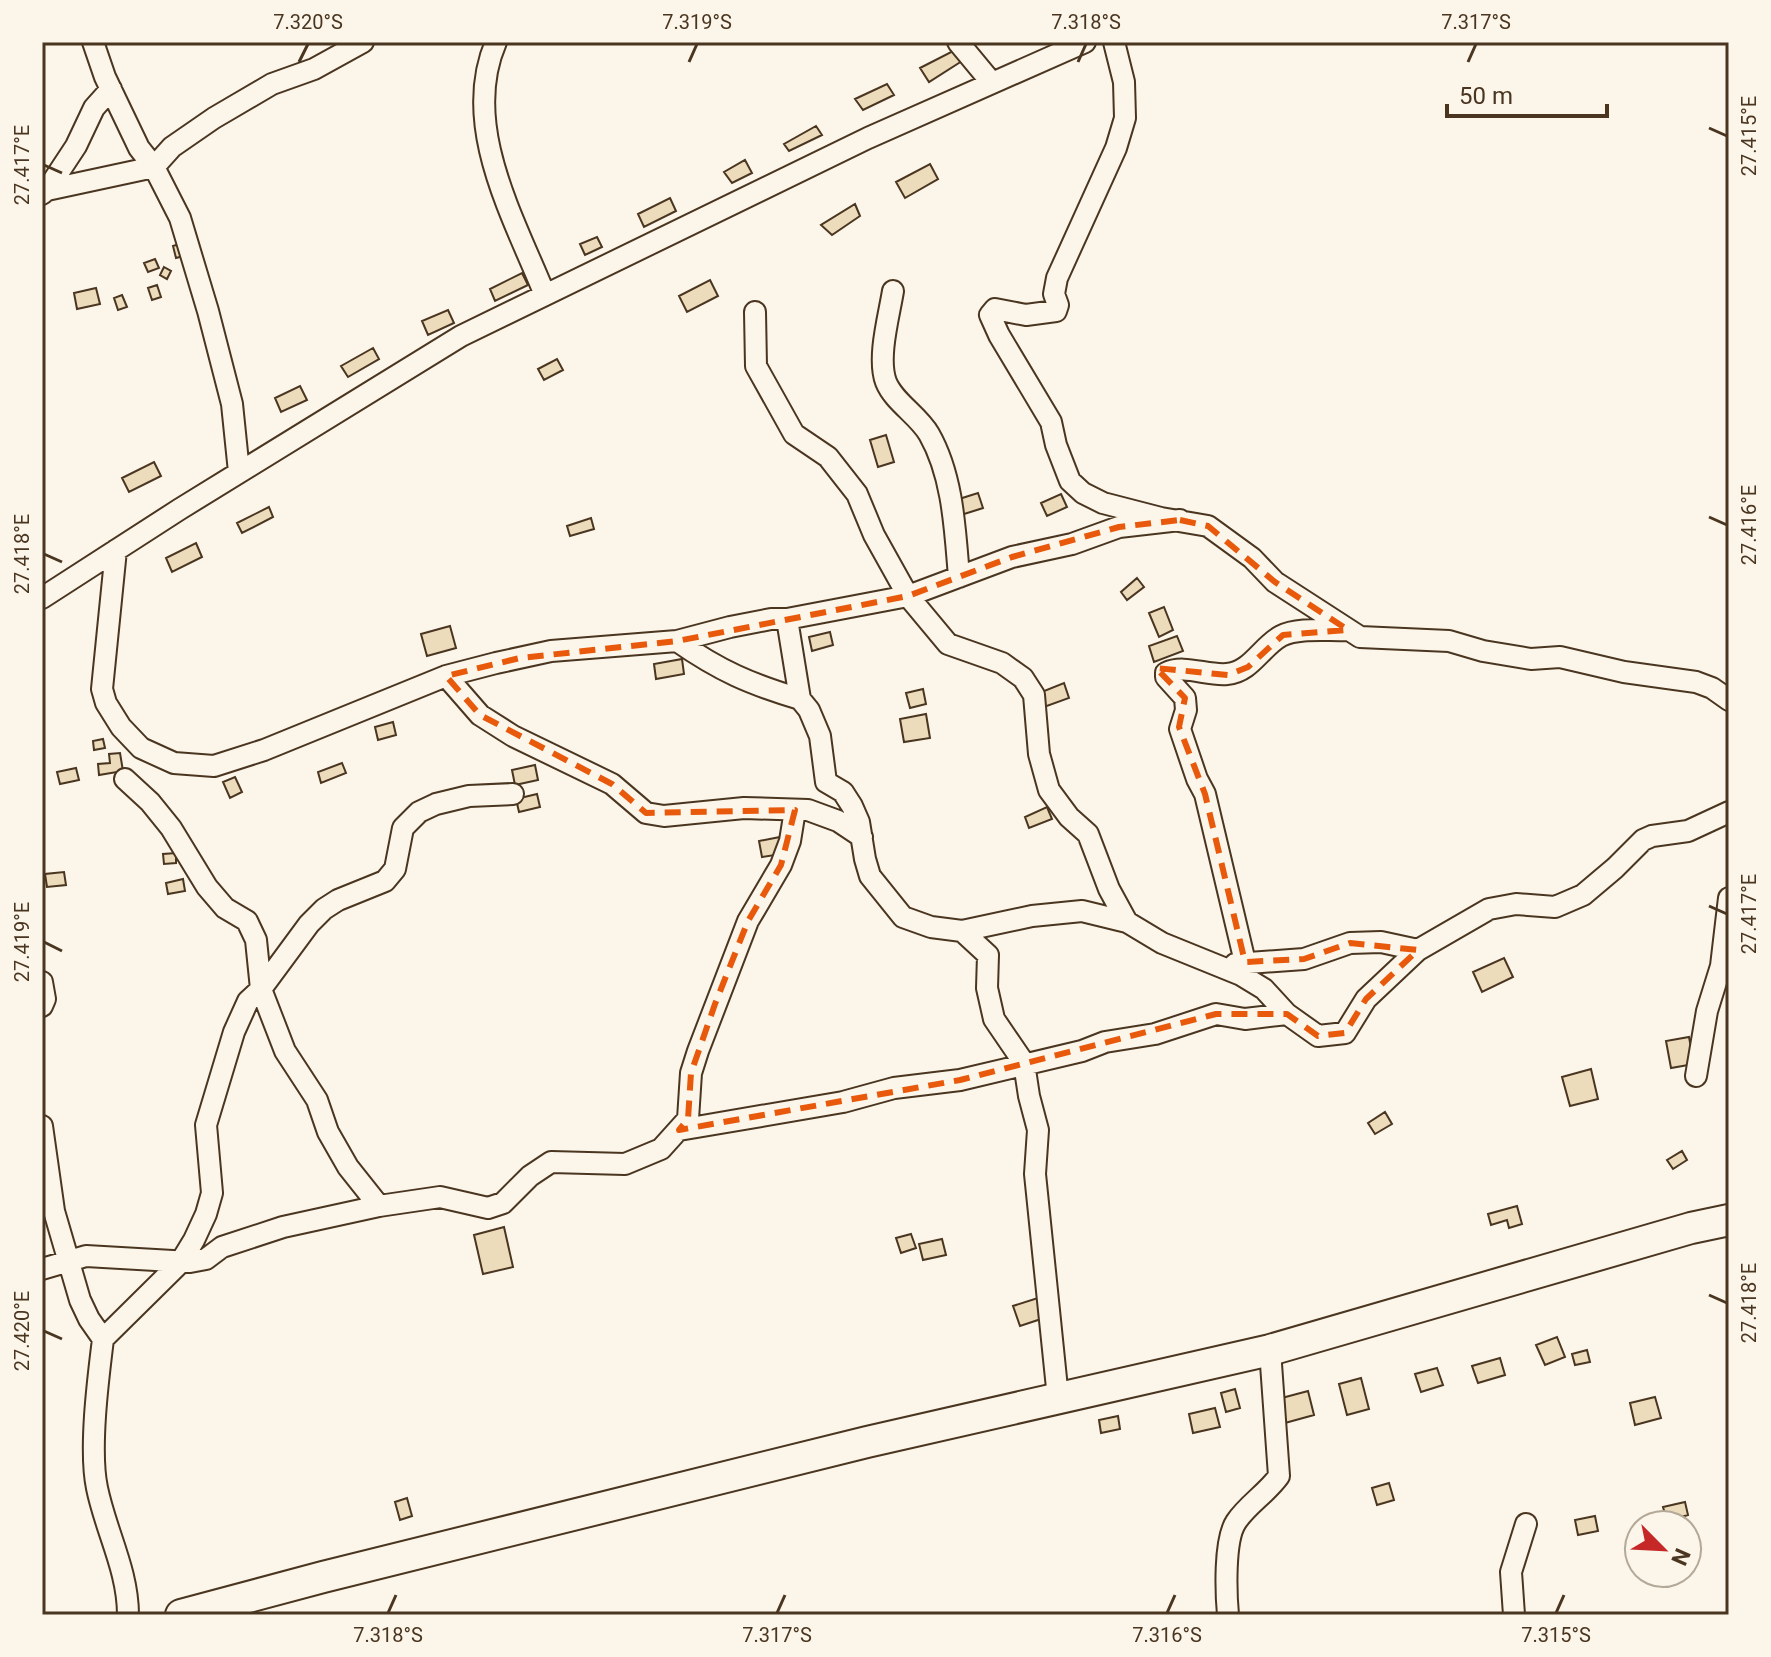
<svg xmlns="http://www.w3.org/2000/svg" width="1771" height="1657" viewBox="0 0 1771 1657" font-family="Roboto,sans-serif">
<rect width="100%" height="100%" fill="#fbf6e9"/>
<path fill="#ecdcbc" stroke="#4a3520" stroke-width="2" d="M 955,50 L 962,61 L 929,82 L 920,68 Z
M 887,84 L 894,95 L 863,110 L 855,99 Z
M 816,126 L 822,135 L 789,151 L 784,144 Z
M 745,160 L 752,173 L 732,183 L 724,172 Z
M 930,164 L 938,179 L 905,198 L 896,182 Z
M 670,198 L 676,211 L 644,227 L 638,214 Z
M 855,204 L 860,216 L 832,235 L 821,225 Z
M 597,237 L 602,247 L 585,255 L 580,244 Z
M 183,243 L 187,255 L 176,258 L 173,246 Z
M 155,259 L 159,268 L 148,272 L 144,263 Z
M 164,267 L 171,271 L 167,279 L 160,275 Z
M 522,273 L 528,285 L 495,301 L 490,289 Z
M 710,280 L 718,296 L 687,312 L 679,296 Z
M 157,285 L 161,297 L 152,300 L 148,288 Z
M 96,288 L 100,304 L 77,309 L 74,293 Z
M 122,295 L 127,307 L 118,310 L 114,298 Z
M 448,310 L 454,323 L 428,335 L 422,321 Z
M 373,348 L 379,359 L 348,377 L 341,366 Z
M 557,359 L 563,370 L 544,380 L 538,369 Z
M 300,386 L 307,400 L 281,412 L 275,398 Z
M 886,435 L 894,462 L 878,467 L 870,440 Z
M 154,462 L 161,476 L 129,492 L 122,478 Z
M 978,493 L 983,508 L 961,515 L 956,500 Z
M 1061,494 L 1067,507 L 1047,516 L 1041,503 Z
M 269,507 L 273,517 L 242,533 L 237,523 Z
M 591,518 L 594,529 L 570,536 L 567,526 Z
M 196,543 L 202,557 L 172,572 L 166,558 Z
M 1137,578 L 1144,587 L 1127,600 L 1121,592 Z
M 1164,607 L 1173,630 L 1159,637 L 1149,613 Z
M 450,626 L 456,648 L 427,656 L 421,634 Z
M 830,632 L 833,645 L 812,651 L 809,637 Z
M 1177,636 L 1183,651 L 1154,662 L 1149,646 Z
M 682,659 L 684,674 L 656,679 L 654,664 Z
M 1064,683 L 1069,698 L 1044,707 L 1039,693 Z
M 923,689 L 926,704 L 910,708 L 906,693 Z
M 926,714 L 930,738 L 904,742 L 900,719 Z
M 393,722 L 396,735 L 378,740 L 375,727 Z
M 103,739 L 105,748 L 94,750 L 93,741 Z
M 120,753 L 123,771 L 99,775 L 98,764 L 110,763 L 109,754 Z
M 342,763 L 346,773 L 321,783 L 318,772 Z
M 535,765 L 538,780 L 515,785 L 512,770 Z
M 76,768 L 79,780 L 60,784 L 57,772 Z
M 235,777 L 242,792 L 230,798 L 223,782 Z
M 537,794 L 540,807 L 519,812 L 516,799 Z
M 1047,807 L 1052,819 L 1029,828 L 1025,817 Z
M 780,837 L 782,854 L 762,857 L 759,841 Z
M 176,853 L 176,863 L 164,864 L 163,854 Z
M 64,872 L 66,885 L 47,887 L 45,874 Z
M 183,879 L 185,891 L 168,894 L 166,883 Z
M 1504,958 L 1513,977 L 1482,992 L 1473,972 Z
M 1689,1037 L 1694,1064 L 1671,1068 L 1666,1041 Z
M 1591,1069 L 1598,1099 L 1570,1106 L 1562,1077 Z
M 1385,1112 L 1392,1124 L 1375,1134 L 1368,1123 Z
M 1682,1151 L 1687,1160 L 1673,1169 L 1667,1160 Z
M 1517,1206 L 1522,1224 L 1509,1228 L 1507,1220 L 1491,1225 L 1488,1214 Z
M 504,1227 L 513,1267 L 483,1274 L 474,1235 Z
M 911,1234 L 916,1248 L 901,1253 L 896,1238 Z
M 942,1239 L 946,1255 L 923,1260 L 919,1244 Z
M 1041,1297 L 1047,1317 L 1020,1326 L 1013,1306 Z
M 1557,1337 L 1565,1357 L 1545,1365 L 1536,1345 Z
M 1587,1350 L 1590,1362 L 1575,1365 L 1572,1354 Z
M 1500,1358 L 1505,1375 L 1478,1383 L 1472,1366 Z
M 1437,1368 L 1443,1385 L 1421,1392 L 1415,1374 Z
M 1361,1378 L 1369,1409 L 1347,1415 L 1339,1384 Z
M 1235,1389 L 1240,1408 L 1226,1412 L 1221,1393 Z
M 1308,1391 L 1314,1415 L 1285,1423 L 1278,1399 Z
M 1655,1397 L 1661,1418 L 1635,1425 L 1630,1403 Z
M 1215,1408 L 1220,1427 L 1193,1433 L 1189,1414 Z
M 1118,1416 L 1120,1429 L 1101,1433 L 1099,1420 Z
M 1389,1483 L 1394,1500 L 1377,1505 L 1372,1488 Z
M 407,1498 L 412,1516 L 400,1520 L 395,1502 Z
M 1685,1502 L 1688,1515 L 1667,1521 L 1663,1507 Z
M 1595,1516 L 1598,1531 L 1578,1535 L 1575,1520 Z"/>
<g fill="none" stroke-linecap="round" stroke-linejoin="round">
<g stroke="#4a3520" stroke-width="24">
<path id="street" d="M 93,42 L 105,77 L 139,148 L 154,167 L 180,218 L 208,311 L 232,404 L 239,472
M 496,42 C 460,125 514,218 545,295
M 958,42 L 992,83
M 1114,42 L 1124,82 L 1125,118 L 1116,148 L 1057,278 L 1054,294 L 1058,305 L 1056,311 L 1026,315 L 995,309 L 990,315 L 999,335 L 1051,422 L 1056,445 L 1070,481 L 1083,493 L 1103,503 L 1161,518 L 1208,526 L 1252,558 L 1275,582 L 1360,637 L 1449,641 L 1483,651 L 1531,659 L 1560,657 L 1624,672 L 1696,682 L 1712,688 L 1729,700
M 47,190 L 76,146 L 94,108 L 111,89
M 42,194 L 47,190 L 154,167 L 172,147 L 214,118 L 272,84 L 314,69 L 363,42
M 893,291 C 889,316 877,358 886,382 C 894,402 918,415 929,434 C 953,476 955,529 959,577
M 755,312 L 756,366 L 794,434 L 828,457 L 857,494 L 874,535 L 908,596 L 948,644 L 1002,663 L 1023,678 L 1034,695 L 1039,754 L 1049,790 L 1069,817 L 1088,834 L 1109,889 L 1127,922
M 116,550 L 102,689 L 106,703 L 121,727 L 141,748 L 174,763 L 214,766 L 264,750 L 446,676 L 496,663 L 551,651 L 677,641 L 730,627 L 771,619 L 787,619 L 908,596 L 1012,557 L 1072,544 L 1119,527 L 1180,520
M 42,598 L 180,509 L 461,336 L 868,138 L 1085,42
M 787,619 L 800,699 L 809,710 L 820,736 L 826,782 L 843,792 L 852,806 L 859,822 L 865,859 L 870,876 L 903,917 L 931,927 L 962,931 L 1032,916 L 1082,911 L 1127,922 L 1162,943 L 1241,975 L 1264,989 L 1287,1014 L 1318,1036 L 1345,1033 L 1366,999 L 1418,950 L 1489,909 L 1516,904 L 1555,907 L 1583,895 L 1615,868 L 1643,840 L 1652,836 L 1688,831 L 1729,812
M 677,641 C 720,671 750,684 800,699
M 446,676 L 480,715 L 513,736 L 612,784 L 646,813 L 664,816 L 744,808 L 808,810 L 838,821 L 862,837
M 125,779 L 150,802 L 171,828 L 207,887 L 225,908 L 247,921 L 256,940 L 261,989 L 285,1051 L 317,1100 L 328,1132 L 348,1167 L 379,1206
M 962,931 L 988,955 L 987,988 L 994,1019 L 1024,1063 L 1029,1096 L 1038,1130 L 1035,1174 L 1058,1398
M 1245,962 L 1205,794 L 1197,779 L 1180,729 L 1186,710 L 1185,698 L 1166,677 L 1166,673 C 1184,664 1207,676 1227,674 C 1251,672 1261,647 1281,636 C 1298,627 1329,631 1348,630
M 1235,964 L 1304,959 L 1350,943 L 1381,942 L 1418,950
M 42,982 L 45,999 L 42,1006
M 1696,1076 L 1707,1011 L 1721,966 L 1729,898
M 42,1126 L 54,1211 L 80,1300 L 89,1319 L 103,1339
M 679,1130 L 843,1102 L 894,1088 L 960,1080 L 1082,1051 L 1105,1042 L 1155,1034 L 1216,1014 L 1245,1019 L 1287,1014
M 42,1269 L 86,1256 L 190,1262 L 206,1259 L 222,1247 L 283,1227 L 379,1206 L 440,1197 L 488,1208 L 503,1203 L 530,1176 L 551,1162 L 625,1164 L 661,1149 L 688,1119 L 691,1073 L 698,1051 L 748,921 L 781,865 L 790,841 L 795,810
M 128,1615 C 128,1570 106,1532 97,1488 C 89,1450 98,1379 103,1339 L 180,1263 L 194,1240 L 206,1214 L 212,1193 L 206,1125 L 234,1032 L 248,1001 L 261,989 L 309,924 L 324,909 L 338,900 L 385,881 L 395,869 L 403,828 L 419,812 L 436,804 L 469,796 L 513,794
M 1228,1615 C 1226,1593 1224,1540 1236,1522 C 1247,1505 1267,1493 1279,1476 L 1270,1350
M 1514,1615 L 1511,1572 L 1526,1524"/>
</g>
<g stroke="#4a3520" stroke-width="34">
<path id="primary" d="M 181,1615 L 323,1577 L 867,1442 L 1270,1350 L 1691,1228 L 1729,1220"/>
</g>
<use href="#street" stroke="#fbf6e9" stroke-width="20"/>
<use href="#primary" stroke="#fbf6e9" stroke-width="30"/>
</g>
<path fill="none" stroke="#e8590c" stroke-width="6" stroke-dasharray="16 10" stroke-linejoin="round" d="M 1180,520 L 1208,526 L 1275,582 L 1348,630 L 1283,635 L 1248,667 L 1228,675 L 1156,668 L 1185,698 L 1179,727 L 1205,794 L 1245,962 L 1304,959 L 1350,943 L 1418,950 L 1366,999 L 1345,1033 L 1318,1036 L 1287,1014 L 1216,1014 L 960,1080 L 679,1130 L 688,1119 L 691,1073 L 715,1004 L 748,921 L 781,865 L 795,810 L 646,813 L 612,784 L 480,715 L 446,676 L 520,658 L 677,641 L 908,596 L 1012,557 L 1119,527 Z"/>
<path fill="none" stroke="#4a3520" stroke-width="3" d="M 299,62 L 308,44M 689,62 L 697,44M 1078,62 L 1086,44M 1468,62 L 1476,44M 1709,128 L 1727,136M 44,165 L 62,173M 1709,517 L 1727,525M 44,554 L 62,562M 1709,906 L 1727,914M 44,942 L 62,951M 1709,1295 L 1727,1303M 44,1331 L 62,1339M 388,1613 L 396,1595M 777,1613 L 785,1595M 1167,1613 L 1175,1595M 1556,1613 L 1564,1595"/>
<rect width="1771" height="1657" fill="none" stroke="#fbf6e9" stroke-width="88"/>
<g transform="translate(1663 1549) rotate(114)"><circle r="38" fill="#fbf6e9" stroke="#b4a999" stroke-width="2"/>
<path d="M0-6L14 30L0 20L-14 30Z" fill="#c62828"/>
<text y="-12" font-size="22" font-weight="bold" text-anchor="middle" fill="#4a3520">N</text>
</g>
<path d="M1447 104v12h160v-12" fill="none" stroke="#4a3520" stroke-width="4"/>
<text x="1459" y="104" font-size="24" fill="#4a3520" stroke="#fbf6e9" stroke-width="6" paint-order="stroke">50 m</text>
<rect x="44" y="44" width="1683" height="1569" fill="none" stroke="#4a3520" stroke-width="3"/>
<g font-size="20" text-anchor="middle" fill="#4a3520">
<text x="308" y="29">7.320°S</text>
<text x="697" y="29">7.319°S</text>
<text x="1086" y="29">7.318°S</text>
<text x="1476" y="29">7.317°S</text>
<text transform="translate(1749 136) rotate(-90)" y="7">27.415°E</text>
<text transform="translate(22 165) rotate(-90)" y="7">27.417°E</text>
<text transform="translate(1749 525) rotate(-90)" y="7">27.416°E</text>
<text transform="translate(22 554) rotate(-90)" y="7">27.418°E</text>
<text transform="translate(1749 914) rotate(-90)" y="7">27.417°E</text>
<text transform="translate(22 942) rotate(-90)" y="7">27.419°E</text>
<text transform="translate(1749 1303) rotate(-90)" y="7">27.418°E</text>
<text transform="translate(22 1331) rotate(-90)" y="7">27.420°E</text>
<text x="388" y="1642">7.318°S</text>
<text x="777" y="1642">7.317°S</text>
<text x="1167" y="1642">7.316°S</text>
<text x="1556" y="1642">7.315°S</text>
</g>
</svg>
